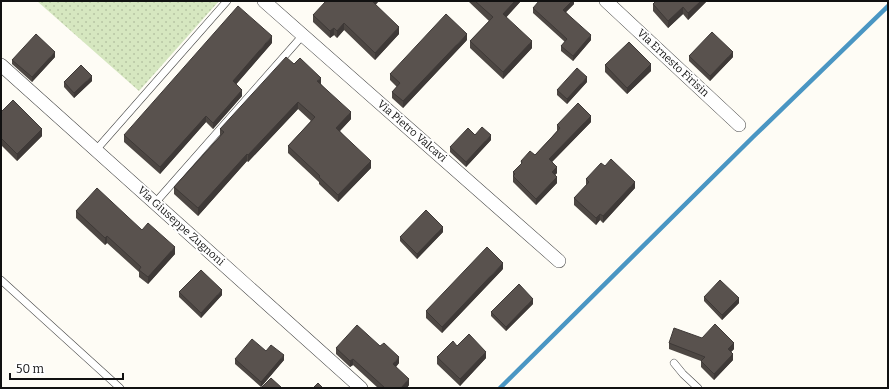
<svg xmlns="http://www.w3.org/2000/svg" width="889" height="389" viewBox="0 0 889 389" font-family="Bitter,serif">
<defs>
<pattern id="grass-dots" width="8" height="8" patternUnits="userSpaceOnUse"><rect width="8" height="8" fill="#d6e7c0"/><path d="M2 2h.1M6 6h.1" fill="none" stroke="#b7c5a4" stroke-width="1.8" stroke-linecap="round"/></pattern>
</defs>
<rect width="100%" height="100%" fill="#fefcf5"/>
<path fill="url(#grass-dots)" d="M 37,1 L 219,1 L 139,91 Z"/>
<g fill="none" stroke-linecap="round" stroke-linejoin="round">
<path stroke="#4a96c3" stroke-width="4.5" d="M 500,388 L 753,137 L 888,6"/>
<g stroke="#444" stroke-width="8">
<path id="service" d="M 96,150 L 227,1
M 155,203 L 303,35
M 1,280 L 120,388
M 674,363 L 683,374 L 698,388"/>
</g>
<g stroke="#444" stroke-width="14">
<path id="minor" d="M 264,1 L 559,261
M 606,1 L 739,125
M 1,65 L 361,388"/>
</g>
<use href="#service" stroke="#fff" stroke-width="7"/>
<use href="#minor" stroke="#fff" stroke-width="13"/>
</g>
<path fill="#4d4743" d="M 468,1 L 521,1 L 506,17 L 532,48 L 503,79 L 470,48 L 470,41 L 489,21 Z
M 574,1 L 574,4 L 566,12 L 591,40 L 573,61 L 561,51 L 561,46 L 565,42 L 533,13 L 533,8 Z
M 706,1 L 706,2 L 688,20 L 683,14 L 668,28 L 653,11 L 653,4 Z
M 376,5 L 399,34 L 375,60 L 344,30 L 337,38 L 334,35 L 330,38 L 313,22 L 313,15 Z
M 467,40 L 403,108 L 392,98 L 392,92 L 397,87 L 390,80 L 390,74 Z
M 272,43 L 236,84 L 242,96 L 213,129 L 206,122 L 160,174 L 124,142 L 124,135 Z
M 689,56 L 733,57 L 710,81 L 689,61 Z
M 55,57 L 32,82 L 12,64 L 12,60 Z
M 294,64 L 321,84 L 351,119 L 340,131 L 371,168 L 338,202 L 319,184 L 319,182 L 288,153 L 288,146 L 311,121 L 298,109 L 248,162 L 247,161 L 198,216 L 174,194 L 174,187 L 220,136 L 220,129 Z
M 605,65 L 651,71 L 627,94 L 605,72 Z
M 92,81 L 74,98 L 64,87 L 64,82 Z
M 587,82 L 567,104 L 557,95 L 557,90 Z
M 1,112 L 42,136 L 17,161 L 1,145 Z
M 591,122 L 552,162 L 557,173 L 555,175 L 557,183 L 536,205 L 513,182 L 513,172 L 521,165 L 521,161 L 535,155 L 557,131 L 557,125 Z
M 491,140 L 466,167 L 450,152 L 450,147 Z
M 586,179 L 635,188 L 603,223 L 600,220 L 596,225 L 574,205 L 574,198 L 586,186 Z
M 76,211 L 142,230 L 175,254 L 148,284 L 139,277 L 139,272 L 107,243 L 105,245 L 76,218 Z
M 443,232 L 417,259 L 400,241 L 400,237 Z
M 503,269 L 442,333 L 426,318 L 426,311 Z
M 179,292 L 222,295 L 201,318 L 179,297 Z
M 704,297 L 739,303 L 722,320 L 704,301 Z
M 533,304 L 506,331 L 491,316 L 491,312 Z
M 702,338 L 734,349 L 731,352 L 733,360 L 714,380 L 701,367 L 701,361 L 669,349 L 669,343 Z
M 457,346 L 486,358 L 460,386 L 437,364 L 437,357 Z
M 336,348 L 399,363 L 396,367 L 409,385 L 407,388 L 378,388 L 353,365 L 350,367 L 336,354 Z
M 266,351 L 284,360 L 261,387 L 235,364 L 235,359 Z"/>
<path fill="#3e3937" d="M 373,1 L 379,1 L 373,8 Z
M 515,1 L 521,1 L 503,21 L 503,14 Z
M 572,1 L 574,1 L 574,4 L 563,15 L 563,10 Z
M 701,1 L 706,1 L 706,2 L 688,20 L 688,13 Z
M 683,7 L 683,14 L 668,28 L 668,21 Z
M 344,23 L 344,30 L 337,38 L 337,31 Z
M 399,27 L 399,34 L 375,60 L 375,53 Z
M 334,28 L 334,35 L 330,38 L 330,31 Z
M 467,34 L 467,40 L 403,108 L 403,101 Z
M 591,35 L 591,40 L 573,61 L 573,56 Z
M 272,36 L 272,43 L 233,88 L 233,81 Z
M 532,41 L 532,48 L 503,79 L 503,72 Z
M 55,52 L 55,57 L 32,82 L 32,77 Z
M 733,52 L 733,57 L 710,81 L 710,76 Z
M 651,64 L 651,71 L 627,94 L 627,88 Z
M 92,76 L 92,81 L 74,98 L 74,93 Z
M 587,77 L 587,82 L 567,104 L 567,99 Z
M 321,78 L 321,85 L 317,81 Z
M 242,90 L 242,96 L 213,129 L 213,123 Z
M 298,102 L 298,109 L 248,162 L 248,155 Z
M 351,112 L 351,119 L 336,135 L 336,128 Z
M 206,116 L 206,122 L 160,174 L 160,167 Z
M 591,116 L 591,122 L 549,165 L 549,159 Z
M 42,129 L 42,136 L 17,161 L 17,154 Z
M 491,135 L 491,140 L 466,167 L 466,162 Z
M 247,154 L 247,161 L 198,216 L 198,208 Z
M 371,161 L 371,168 L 338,202 L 338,195 Z
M 557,167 L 557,173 L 552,178 L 552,172 Z
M 557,177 L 557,183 L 536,205 L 536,199 Z
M 635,182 L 635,188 L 603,223 L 603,216 Z
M 600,214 L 600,220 L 596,225 L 596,218 Z
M 443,227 L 443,232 L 417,259 L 417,254 Z
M 107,236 L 107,243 L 105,245 L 105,238 Z
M 175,247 L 175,254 L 148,284 L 148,277 Z
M 503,263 L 503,269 L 442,333 L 442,327 Z
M 222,290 L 222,295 L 201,318 L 201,313 Z
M 739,298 L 739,303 L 722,320 L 722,315 Z
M 533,299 L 533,304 L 506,331 L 506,327 Z
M 734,343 L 734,349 L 728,355 L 728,349 Z
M 486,352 L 486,358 L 460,386 L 460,379 Z
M 733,354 L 733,360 L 714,380 L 714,374 Z
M 284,355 L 284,360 L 261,387 L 261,382 Z
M 399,357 L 399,363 L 393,370 L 393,364 Z
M 353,359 L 353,365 L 350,367 L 350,361 Z
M 409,379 L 409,385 L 407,388 L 401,388 Z"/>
<path fill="#59524e" stroke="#3e3937" d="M 326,1 L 373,1 L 373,2 L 399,27 L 375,53 L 344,23 L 337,31 L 334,28 L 330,31 L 313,15 Z
M 475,1 L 515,1 L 503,14 L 532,41 L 503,72 L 470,41 L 493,17 Z
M 539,1 L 572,1 L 563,10 L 591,35 L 573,56 L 561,46 L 567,39 L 533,8 Z
M 656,1 L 701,1 L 688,13 L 683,7 L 668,21 L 653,4 Z
M 238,6 L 272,36 L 233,81 L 242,90 L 213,123 L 206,116 L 160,167 L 124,135 Z
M 446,14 L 467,34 L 403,101 L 392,92 L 400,83 L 390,74 Z
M 712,32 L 733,52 L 710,76 L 689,56 Z
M 36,34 L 55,52 L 32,77 L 12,60 Z
M 629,42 L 651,64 L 627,88 L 605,65 Z
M 286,57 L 294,64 L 300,58 L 321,78 L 317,81 L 351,112 L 336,128 L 371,161 L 338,195 L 319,177 L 320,176 L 288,146 L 315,117 L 298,102 L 248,155 L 247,154 L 198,208 L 174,187 L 224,132 L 220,129 Z
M 81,65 L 92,76 L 74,93 L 64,82 Z
M 577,68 L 587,77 L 567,99 L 557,90 Z
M 13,100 L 42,129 L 17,154 L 1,138 L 1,112 Z
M 578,103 L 591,116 L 549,159 L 557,167 L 552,172 L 557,177 L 536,199 L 513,176 L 515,174 L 513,172 L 522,163 L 521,161 L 530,151 L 535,155 L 552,137 L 560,128 L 557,125 Z
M 482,127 L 491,135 L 466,162 L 450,147 L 468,128 L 475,135 Z
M 611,159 L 635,182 L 603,216 L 600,214 L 596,218 L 574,198 L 589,182 L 586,179 L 601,163 L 605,166 Z
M 97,188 L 142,230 L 148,223 L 175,247 L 148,277 L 139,270 L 141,267 L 107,236 L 105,238 L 76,211 Z
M 426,210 L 443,227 L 417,254 L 400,237 Z
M 487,247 L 503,263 L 442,327 L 426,311 Z
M 201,270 L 222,290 L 201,313 L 179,292 Z
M 720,280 L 739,298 L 722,315 L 704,297 Z
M 519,284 L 533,299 L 506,327 L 491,312 Z
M 715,324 L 734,343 L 728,349 L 733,354 L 714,374 L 701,361 L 705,357 L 669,343 L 674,328 L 702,338 Z
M 357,325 L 380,346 L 384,343 L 399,357 L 393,364 L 409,379 L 401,388 L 385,388 L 353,359 L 350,361 L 336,348 Z
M 469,334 L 486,352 L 460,379 L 437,357 L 453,341 L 457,346 Z
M 252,339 L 266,351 L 271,345 L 284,355 L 261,382 L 235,359 Z
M 271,378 L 282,388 L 261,388 Z
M 318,383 L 323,388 L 313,388 Z"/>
<g text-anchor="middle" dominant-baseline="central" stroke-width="4" stroke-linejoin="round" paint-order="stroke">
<g font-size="11" fill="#111" stroke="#fff">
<text transform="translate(673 63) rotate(43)">Via Ernesto Firisin</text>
<text transform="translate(412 131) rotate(41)">Via Pietro Valcavi</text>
<text transform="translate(181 226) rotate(42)">Via Giuseppe Zugnoni</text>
</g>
</g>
<rect width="889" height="389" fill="none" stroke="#111111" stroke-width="4"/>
<path d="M10 373v6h113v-6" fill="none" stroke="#111111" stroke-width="2"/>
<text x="16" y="373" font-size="12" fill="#111111" stroke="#ffffff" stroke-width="3" paint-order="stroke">50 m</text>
</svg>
